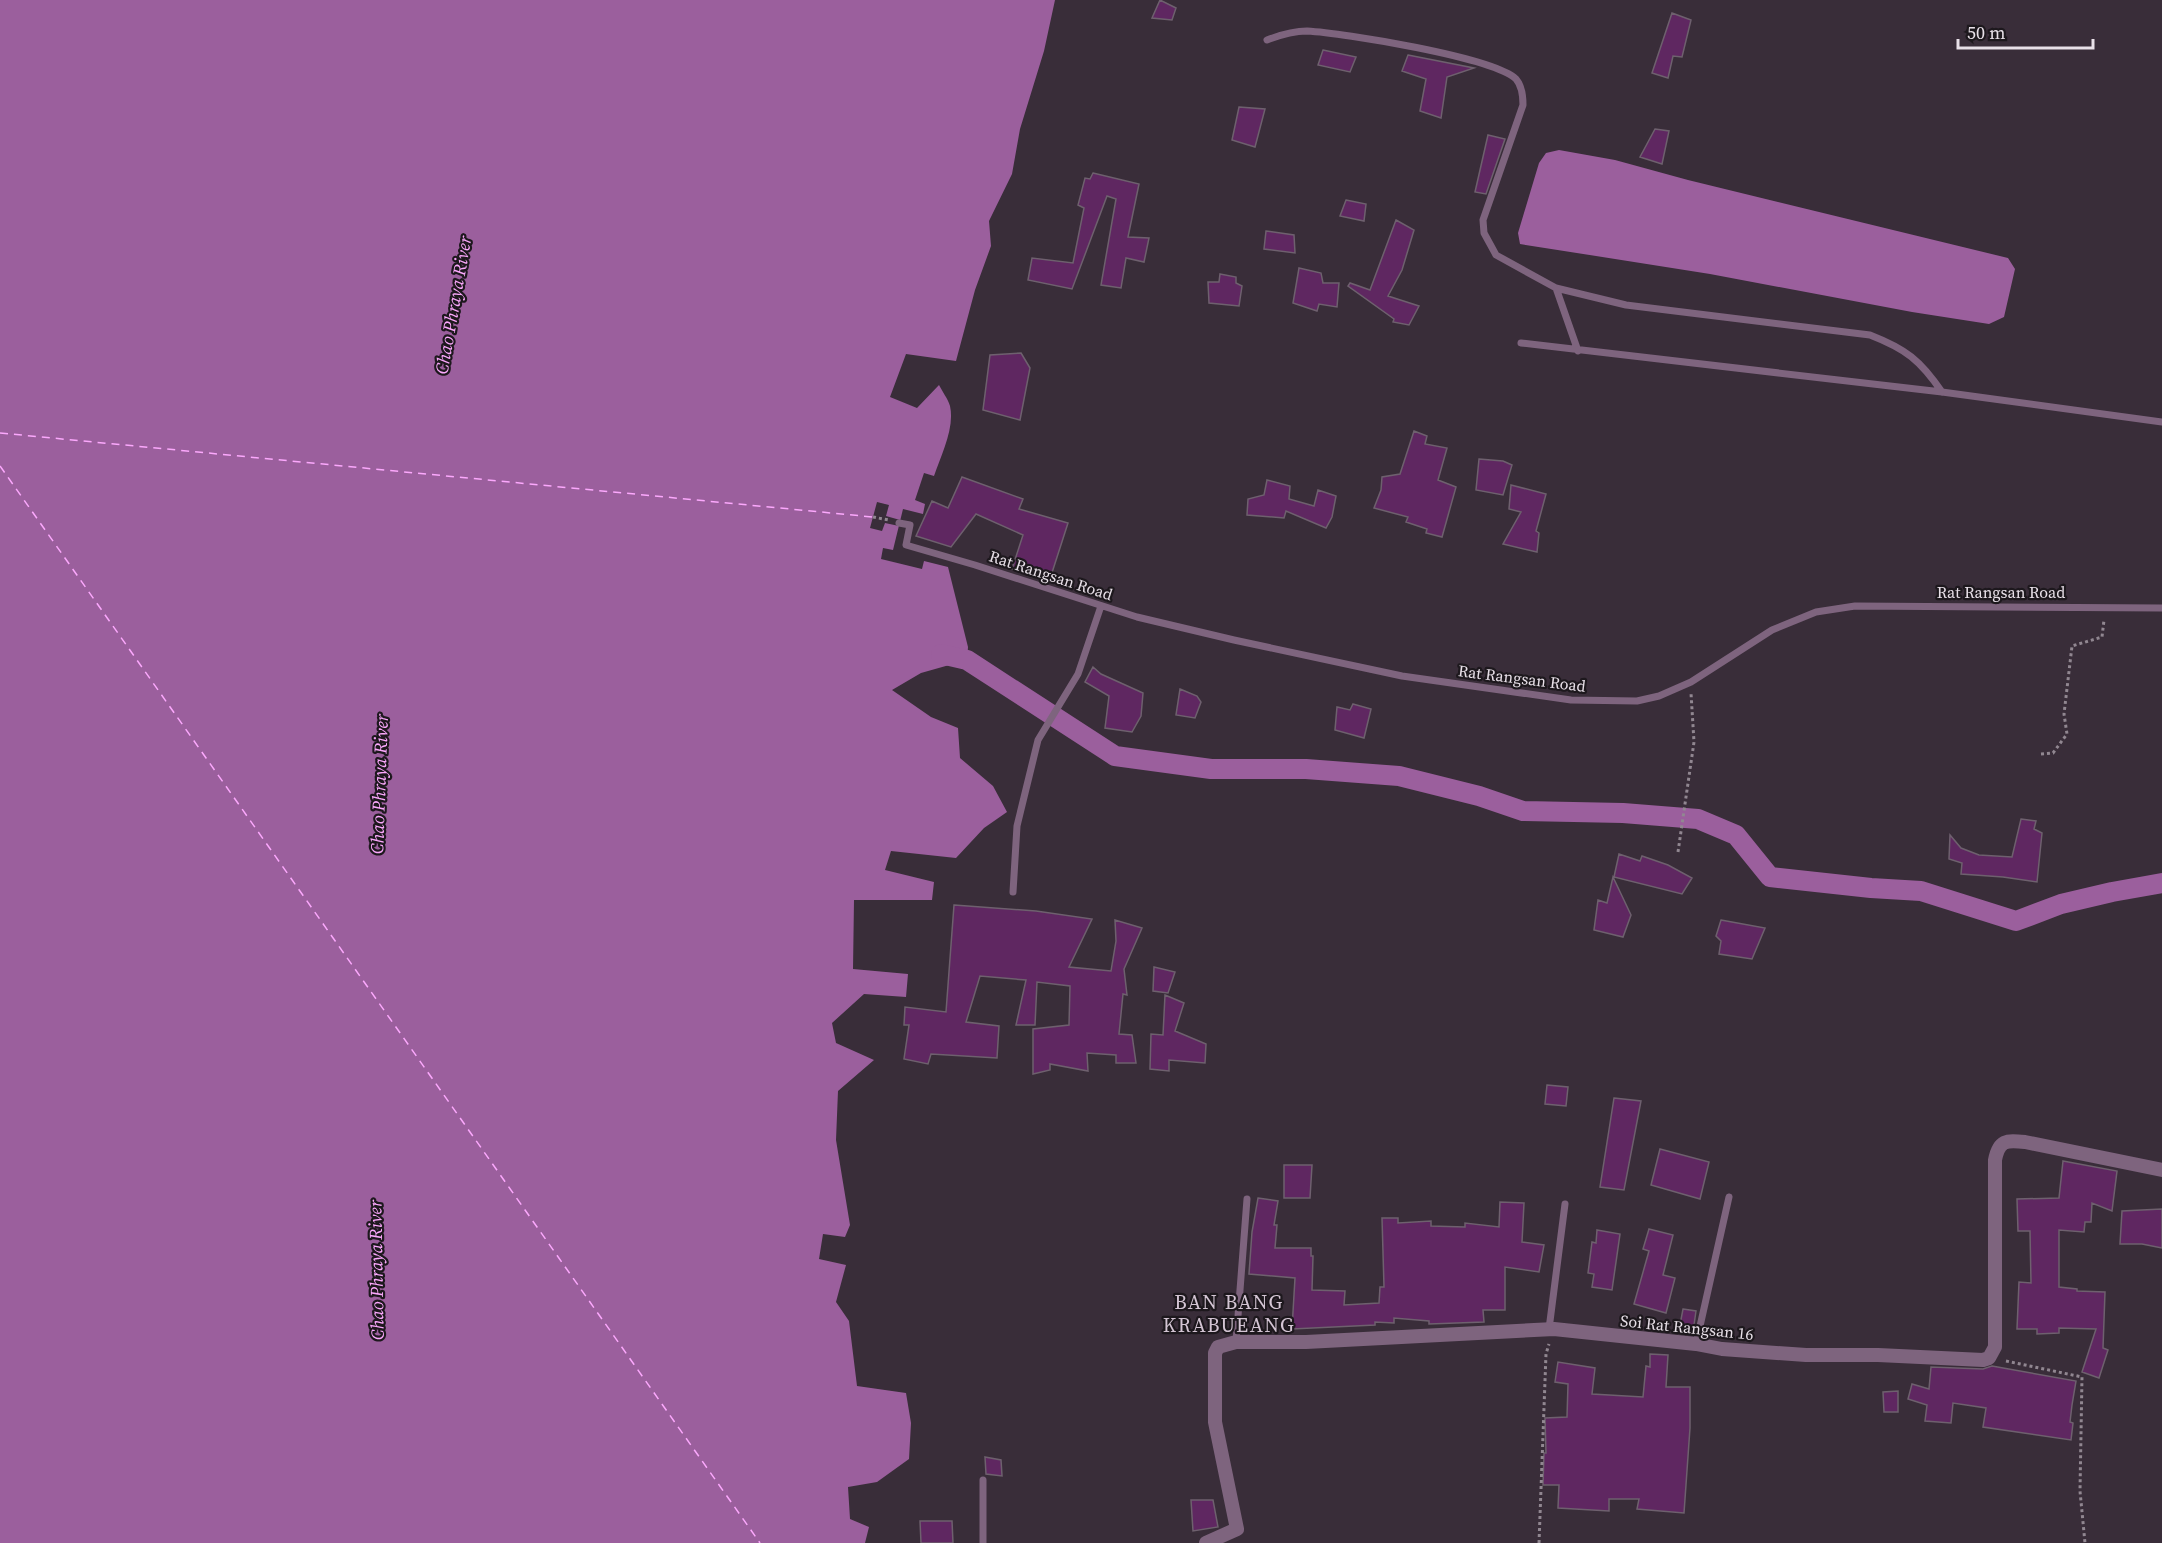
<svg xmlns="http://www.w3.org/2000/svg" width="2162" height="1543" viewBox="0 0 2162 1543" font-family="'Source Serif 4',serif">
<rect width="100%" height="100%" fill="#392d39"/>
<path fill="#9b5f9d" d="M 0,0 L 1055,0 L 1044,51 L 1020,129 L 1012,174 L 989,221 L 991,246 L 975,290 L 956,361 L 906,354 L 890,397 L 917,408 L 939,385 C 942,391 948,399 950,406 C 955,428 941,455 934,476 L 924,473 L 915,500 L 925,504 L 923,514 L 903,509 L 893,550 L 883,548 L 881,559 L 922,569 L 924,561 L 948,567 L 968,647 L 967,660 L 921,673 L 892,690 L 931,717 L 958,728 L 960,758 L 993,786 L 1007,812 L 984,828 L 956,858 L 891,851 L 885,870 L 934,882 L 932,900 L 854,900 L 853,969 L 908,974 L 906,997 L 864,994 L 832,1023 L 836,1043 L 874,1060 L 838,1091 L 836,1140 L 850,1225 L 845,1237 L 823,1234 L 819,1259 L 846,1265 L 836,1302 L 849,1321 L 857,1386 L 906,1393 L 911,1423 L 909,1459 L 877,1482 L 848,1487 L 850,1519 L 869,1527 L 865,1543 L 0,1543 Z
M 1559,150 L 1615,160 L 1688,180 L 2008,258 L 2015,269 L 2004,317 L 1989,324 L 1912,312 L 1710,274 L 1520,244 L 1518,233 L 1539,163 L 1546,153 Z"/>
<path fill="#392d39" d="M 877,502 L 889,505 L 886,516 L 900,520 L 899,526 L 885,523 L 882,531 L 870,528 Z"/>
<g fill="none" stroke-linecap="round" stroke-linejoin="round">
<path stroke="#9b5f9d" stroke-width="20" d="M 941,654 L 967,660 L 1115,756 L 1211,769 L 1306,769 L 1399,776 L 1479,796 L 1523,811 L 1623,813 L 1698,819 L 1736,835 L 1770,877 L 1871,888 L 1921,891 L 2016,921 L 2061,904 L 2112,892 L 2162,883"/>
<path stroke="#fba8fc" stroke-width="1.5" stroke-dasharray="8 6" stroke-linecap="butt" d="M 0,433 L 873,517
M 0,466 L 760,1543"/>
</g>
<path fill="#5f2761" stroke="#6e606e" stroke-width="1.5" d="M 1160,0 L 1176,8 L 1172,20 L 1152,18 Z
M 1672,13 L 1691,20 L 1682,57 L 1673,56 L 1668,78 L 1652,73 Z
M 1323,50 L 1356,57 L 1350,72 L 1318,65 Z
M 1408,55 L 1474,68 L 1447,77 L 1441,118 L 1420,111 L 1426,79 L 1402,71 Z
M 1239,107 L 1265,109 L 1255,147 L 1232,140 Z
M 1655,129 L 1669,131 L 1662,164 L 1640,157 Z
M 1488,135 L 1505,139 L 1486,194 L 1475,192 Z
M 1093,173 L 1139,184 L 1128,237 L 1149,238 L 1144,262 L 1126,258 L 1121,288 L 1101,285 L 1116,199 L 1107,196 L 1072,289 L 1028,280 L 1032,258 L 1073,263 L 1084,208 L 1078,205 L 1085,178 L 1090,179 Z
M 1346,200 L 1366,204 L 1364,221 L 1340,216 Z
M 1396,220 L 1414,230 L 1402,270 L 1388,296 L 1419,306 L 1409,325 L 1393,322 L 1394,319 L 1348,286 L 1350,283 L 1370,290 Z
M 1266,231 L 1294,235 L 1295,253 L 1264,249 Z
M 1299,268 L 1321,273 L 1323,283 L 1339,283 L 1337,307 L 1319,304 L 1317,311 L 1293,303 Z
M 1220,274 L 1236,277 L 1236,283 L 1242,286 L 1239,306 L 1209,303 L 1208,282 L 1219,282 Z
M 1021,353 L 1030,368 L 1020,420 L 983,410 L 990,355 Z
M 1414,431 L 1427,436 L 1425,444 L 1447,448 L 1438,480 L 1456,487 L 1442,537 L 1426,533 L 1427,529 L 1406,522 L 1408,517 L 1374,508 L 1381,490 L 1382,477 L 1400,474 Z
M 1479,459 L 1503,461 L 1512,465 L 1503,495 L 1476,490 Z
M 962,477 L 1023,499 L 1019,509 L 1068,523 L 1049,582 L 1012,569 L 1023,535 L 976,514 L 951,547 L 916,536 L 932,501 L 948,508 Z
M 1267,480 L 1290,486 L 1289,499 L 1314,506 L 1318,490 L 1336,496 L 1332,517 L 1326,528 L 1286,511 L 1284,518 L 1247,515 L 1248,499 L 1264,495 Z
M 1511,485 L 1546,494 L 1536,531 L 1539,533 L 1537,552 L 1503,544 L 1521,512 L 1509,509 Z
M 1093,667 L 1101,674 L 1143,693 L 1141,716 L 1132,732 L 1105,728 L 1109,696 L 1085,682 Z
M 1180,689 L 1197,696 L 1201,702 L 1195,718 L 1176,715 Z
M 1353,704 L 1371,709 L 1364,738 L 1335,730 L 1337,707 L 1350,710 Z
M 2021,819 L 2036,821 L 2034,829 L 2042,833 L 2037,882 L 2003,877 L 1961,874 L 1962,863 L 1949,859 L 1950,835 L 1961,848 L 1979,855 L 2012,857 Z
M 1619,854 L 1640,861 L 1642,856 L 1668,865 L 1692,878 L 1682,894 L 1614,877 Z
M 1613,877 L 1631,915 L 1623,937 L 1594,930 L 1598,900 L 1607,903 Z
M 954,905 L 1036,911 L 1092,919 L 1069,967 L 1111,971 L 1116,941 L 1115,920 L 1142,928 L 1124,969 L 1127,995 L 1123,994 L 1119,1034 L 1132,1035 L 1136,1063 L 1116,1063 L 1116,1055 L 1087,1053 L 1088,1071 L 1050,1064 L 1050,1070 L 1033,1074 L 1033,1029 L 1069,1025 L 1070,986 L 1037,982 L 1035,1025 L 1016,1025 L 1026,980 L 980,976 L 966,1022 L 999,1026 L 997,1058 L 931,1054 L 928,1064 L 904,1059 L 909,1025 L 904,1025 L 905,1007 L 946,1012 Z
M 1721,920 L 1765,928 L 1752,959 L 1719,954 L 1721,941 L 1716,936 Z
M 1154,967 L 1175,972 L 1168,993 L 1153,991 Z
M 1165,995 L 1184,1003 L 1175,1031 L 1206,1044 L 1205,1063 L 1169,1060 L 1169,1071 L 1150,1069 L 1151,1034 L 1163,1035 Z
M 1547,1085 L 1568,1087 L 1566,1106 L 1545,1104 Z
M 1614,1098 L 1641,1101 L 1624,1190 L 1600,1187 Z
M 1660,1149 L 1709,1162 L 1700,1199 L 1651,1185 Z
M 2063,1161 L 2117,1171 L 2112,1211 L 2092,1203 L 2091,1222 L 2085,1222 L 2084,1232 L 2059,1230 L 2059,1287 L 2077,1289 L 2077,1291 L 2105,1292 L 2103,1348 L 2108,1350 L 2099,1378 L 2082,1372 L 2096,1329 L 2059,1328 L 2059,1333 L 2037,1334 L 2037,1329 L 2017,1329 L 2019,1282 L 2031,1283 L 2030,1231 L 2018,1231 L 2017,1199 L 2059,1198 Z
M 1284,1165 L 1312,1165 L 1310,1198 L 1284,1198 Z
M 1258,1198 L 1278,1201 L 1274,1225 L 1277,1225 L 1275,1248 L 1311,1248 L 1311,1256 L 1313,1256 L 1312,1290 L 1345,1291 L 1344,1305 L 1379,1303 L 1380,1287 L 1384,1287 L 1382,1218 L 1398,1218 L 1398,1223 L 1431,1221 L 1431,1226 L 1465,1227 L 1465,1223 L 1499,1227 L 1500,1202 L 1524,1203 L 1522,1242 L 1544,1245 L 1539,1272 L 1505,1267 L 1505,1310 L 1483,1310 L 1484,1322 L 1429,1324 L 1429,1321 L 1394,1318 L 1394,1323 L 1375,1322 L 1375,1325 L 1292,1329 L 1295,1278 L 1249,1274 L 1252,1232 Z
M 2162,1209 L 2162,1248 L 2142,1244 L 2120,1244 L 2122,1211 Z
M 1649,1229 L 1673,1235 L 1663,1275 L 1675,1278 L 1666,1313 L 1634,1304 L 1649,1251 L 1643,1249 Z
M 1597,1230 L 1620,1234 L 1612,1290 L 1592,1287 L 1594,1274 L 1588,1273 L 1592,1242 L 1596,1243 Z
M 1683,1309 L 1696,1311 L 1693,1332 L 1679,1330 Z
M 1650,1354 L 1668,1355 L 1666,1387 L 1690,1387 L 1690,1428 L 1684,1513 L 1637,1509 L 1639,1499 L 1609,1499 L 1609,1511 L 1558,1508 L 1559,1485 L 1543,1485 L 1544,1453 L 1546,1453 L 1545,1418 L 1567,1417 L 1568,1384 L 1555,1382 L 1558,1362 L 1595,1368 L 1592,1394 L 1643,1397 L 1646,1366 L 1650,1367 Z
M 1992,1366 L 2076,1381 L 2072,1405 L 2070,1422 L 2073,1423 L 2071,1440 L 1983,1427 L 1986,1408 L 1953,1403 L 1951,1423 L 1925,1421 L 1927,1405 L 1908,1399 L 1912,1384 L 1929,1389 L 1931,1367 L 1983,1369 Z
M 1898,1391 L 1898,1412 L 1884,1412 L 1883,1392 Z
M 985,1457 L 1001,1460 L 1002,1476 L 986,1474 Z
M 1191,1500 L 1213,1500 L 1218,1527 L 1193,1531 Z
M 920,1521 L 952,1521 L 953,1543 L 921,1543 Z"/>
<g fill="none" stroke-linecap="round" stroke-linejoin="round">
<path stroke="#918791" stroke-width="3" stroke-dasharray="3 3" stroke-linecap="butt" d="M 873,517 L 889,520
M 2041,754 L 2053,753 L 2067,734 L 2064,714 L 2072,646 L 2102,637 L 2104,620
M 1678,852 L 1694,742 L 1691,693
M 2006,1361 L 2082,1377 L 2080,1491 L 2085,1543
M 1539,1543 L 1546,1354 L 1549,1344"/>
<path stroke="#7e647e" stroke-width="7" d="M 1267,40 C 1280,35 1293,31 1307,31 C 1343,33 1493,57 1516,79 C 1522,86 1523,95 1523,105 L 1483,220 L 1484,233 L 1496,255 L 1556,288 L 1578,351
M 1556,288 L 1626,305 L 1870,335 C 1906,349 1920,360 1942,392
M 1521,343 L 1942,392 L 2162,422
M 899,523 L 910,525 L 906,545 L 975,565 L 1137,617 L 1234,640 L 1402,676 L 1571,700 L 1637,701 L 1659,696 L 1691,682 L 1772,630 L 1816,612 L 1855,606 L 2162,608
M 1013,892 L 1017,826 L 1038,740 L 1078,674 L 1101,606
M 1549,1329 L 1565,1204
M 1236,1342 L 1247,1199
M 1696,1344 L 1729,1197
M 983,1543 L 983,1480"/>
<path stroke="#7e647e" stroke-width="14" d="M 1206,1543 L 1237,1529 L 1215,1422 L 1215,1353 L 1218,1347 L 1236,1342 L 1306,1342 L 1554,1329 L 1696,1344 L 1722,1349 L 1806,1355 L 1878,1355 L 1983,1360 L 1989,1358 L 1995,1347 L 1995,1160 C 1999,1140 2006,1140 2025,1142 L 2162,1170"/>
</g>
<g text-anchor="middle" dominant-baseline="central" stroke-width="4.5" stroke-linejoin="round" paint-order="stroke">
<g font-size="16" fill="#e8e0e8" stroke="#1d181d">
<text transform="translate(1051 575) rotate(18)">Rat Rangsan Road</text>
<text x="2001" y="592">Rat Rangsan Road</text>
<text transform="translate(1522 678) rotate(7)">Rat Rangsan Road</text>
<text transform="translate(1687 1327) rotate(6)">Soi Rat Rangsan 16</text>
</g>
<g font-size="18" font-style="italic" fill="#fba8fc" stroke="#1d181d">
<text transform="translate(453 305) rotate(-80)">Chao Phraya River</text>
<text transform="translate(379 784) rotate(-88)">Chao Phraya River</text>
<text transform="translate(376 1270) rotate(-91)">Chao Phraya River</text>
</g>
<g font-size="20" letter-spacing="1.5" fill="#d4c5d4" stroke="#1d181d">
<text x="1229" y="1302">BAN BANG<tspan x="1229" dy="23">KRABUEANG</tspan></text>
</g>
</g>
<path d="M1958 39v9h135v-9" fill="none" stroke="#e8e0e8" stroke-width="3"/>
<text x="1967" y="39" font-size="18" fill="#e8e0e8" stroke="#1d181d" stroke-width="4.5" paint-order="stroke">50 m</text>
</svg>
